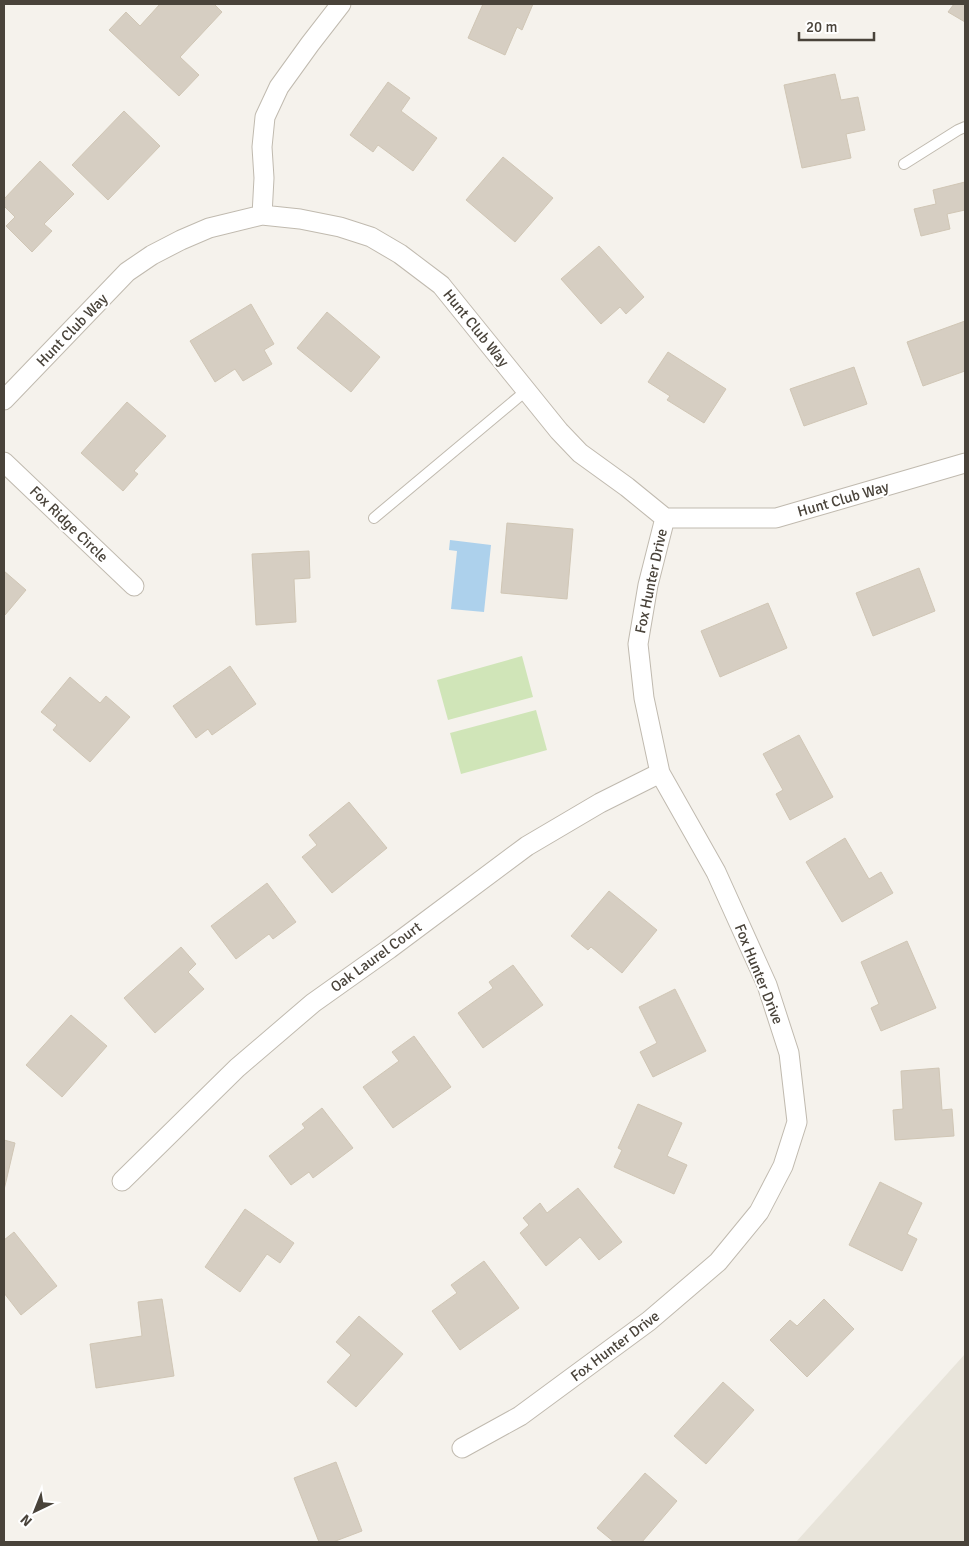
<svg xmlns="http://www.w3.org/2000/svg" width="969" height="1546" viewBox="0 0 969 1546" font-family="Signika,sans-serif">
<rect width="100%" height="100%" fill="#f5f2ec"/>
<path fill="#e8e4da" d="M 965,1354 L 965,1542 L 796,1542 Z"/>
<path fill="#d0e5b8" d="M 522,656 L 533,697 L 448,720 L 437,680 Z
M 536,710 L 547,750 L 461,774 L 450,733 Z"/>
<path fill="#add1ec" d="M 450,540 L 491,545 L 484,612 L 451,609 L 457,551 L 449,550 Z"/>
<path fill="#d6cec2" stroke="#d0c6b5" d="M 160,4 L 214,4 L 222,12 L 180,57 L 199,75 L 179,96 L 109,30 L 126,12 L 140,26 Z
M 483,4 L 533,4 L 522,30 L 517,27 L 505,55 L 468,38 Z
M 954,4 L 965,4 L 965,22 L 948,12 Z
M 835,74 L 841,100 L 858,97 L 865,130 L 846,134 L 851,158 L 802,168 L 784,85 Z
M 388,82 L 410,98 L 401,111 L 437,138 L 413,171 L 378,145 L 373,152 L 350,135 Z
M 124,111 L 160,146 L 108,200 L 72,165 Z
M 503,157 L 553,198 L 515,242 L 466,200 Z
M 40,161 L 74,194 L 44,224 L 52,231 L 32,252 L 6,226 L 15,217 L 4,206 L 4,199 Z
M 965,182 L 965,210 L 947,214 L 950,229 L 921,236 L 914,209 L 936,204 L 933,190 Z
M 599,246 L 644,297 L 626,314 L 620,307 L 601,324 L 561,279 Z
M 251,304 L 274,344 L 264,350 L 272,364 L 243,381 L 235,369 L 215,382 L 190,341 Z
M 327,312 L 380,357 L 351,392 L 297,348 Z
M 965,321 L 965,371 L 923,386 L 907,342 Z
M 668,352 L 726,389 L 704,423 L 667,400 L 670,396 L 648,382 Z
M 854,367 L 867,404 L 804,426 L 790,389 Z
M 127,402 L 166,436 L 134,471 L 138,474 L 123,491 L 81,453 Z
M 507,523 L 573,529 L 567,599 L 501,593 Z
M 309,551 L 310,578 L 294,579 L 296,622 L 256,625 L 252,554 Z
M 919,568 L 935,611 L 873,636 L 856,593 Z
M 4,571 L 26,590 L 5,615 L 4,614 Z
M 768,603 L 787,648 L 720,677 L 701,631 Z
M 230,666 L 256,704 L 212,735 L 208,729 L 196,738 L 173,706 Z
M 70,677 L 100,703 L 106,696 L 130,717 L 90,762 L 53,730 L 57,725 L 41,712 Z
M 799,735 L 833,797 L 790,820 L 776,794 L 783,790 L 763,754 Z
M 349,802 L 387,848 L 332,893 L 302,857 L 317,845 L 309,835 Z
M 845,838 L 869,879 L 881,872 L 893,893 L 842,922 L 806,862 Z
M 267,883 L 296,922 L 273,939 L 269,934 L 236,959 L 211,926 Z
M 609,891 L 657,930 L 622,973 L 591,947 L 588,950 L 571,936 Z
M 907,941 L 936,1008 L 881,1031 L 871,1008 L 879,1004 L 861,962 Z
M 181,947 L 196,964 L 188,972 L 204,989 L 155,1033 L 124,998 Z
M 513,965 L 543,1005 L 483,1048 L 458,1013 L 493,988 L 489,982 Z
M 675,989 L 706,1051 L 653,1077 L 640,1052 L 657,1043 L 639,1007 Z
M 71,1015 L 107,1046 L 62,1097 L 26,1065 Z
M 414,1036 L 451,1087 L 393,1128 L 363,1087 L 399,1061 L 392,1052 Z
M 939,1068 L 942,1110 L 952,1109 L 954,1136 L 895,1140 L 893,1110 L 903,1109 L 901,1071 Z
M 638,1104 L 682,1123 L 667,1156 L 687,1165 L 674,1194 L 614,1167 L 622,1150 L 618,1148 Z
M 322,1108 L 353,1148 L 313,1178 L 309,1172 L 291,1185 L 269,1156 L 305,1128 L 302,1124 Z
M 4,1140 L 15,1143 L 4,1190 Z
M 880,1182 L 922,1203 L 907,1234 L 917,1239 L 902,1271 L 849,1245 Z
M 578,1188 L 622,1242 L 599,1260 L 580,1237 L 546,1266 L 520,1233 L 529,1225 L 523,1218 L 540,1203 L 547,1213 Z
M 245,1209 L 294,1243 L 280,1263 L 267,1254 L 240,1292 L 205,1267 Z
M 14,1232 L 57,1286 L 21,1315 L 4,1293 L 4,1240 Z
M 484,1261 L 519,1308 L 460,1350 L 432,1311 L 457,1293 L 451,1285 Z
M 162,1299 L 174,1376 L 96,1388 L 90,1344 L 142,1336 L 138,1302 Z
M 824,1299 L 854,1329 L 807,1377 L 770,1340 L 790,1320 L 797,1326 Z
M 359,1316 L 403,1354 L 356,1407 L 327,1382 L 351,1355 L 336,1342 Z
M 723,1382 L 754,1410 L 706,1464 L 674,1436 Z
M 336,1462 L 362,1531 L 333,1542 L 319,1542 L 294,1478 Z
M 645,1473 L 677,1501 L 642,1542 L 614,1542 L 597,1528 Z"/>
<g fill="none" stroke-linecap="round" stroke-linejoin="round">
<g stroke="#c0baaf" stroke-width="12">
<path id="service" d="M 904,164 L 958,130 L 965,127
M 374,518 L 527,390"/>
</g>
<g stroke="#c0baaf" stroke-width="21">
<path id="minor" d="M 262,215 L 264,178 L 262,147 L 265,117 L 279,87 L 310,44 L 341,4
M 4,400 L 127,272 L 152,255 L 181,240 L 209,228 L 262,215 L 300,219 L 340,227 L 371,237 L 400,254 L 441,285 L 559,431 L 580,453 L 627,487 L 665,518 L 776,518 L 965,463
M 4,462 L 134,586
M 122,1181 L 237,1068 L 313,1003 L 389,949 L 527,846 L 600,803 L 660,773
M 462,1448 L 520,1416 L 649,1321 L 718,1262 L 759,1212 L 783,1166 L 797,1122 L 789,1053 L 767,985 L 716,872 L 660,773 L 644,698 L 638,644 L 648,585 L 665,518"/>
</g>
<use href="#service" stroke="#fff" stroke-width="10"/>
<use href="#minor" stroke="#fff" stroke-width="19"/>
</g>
<g text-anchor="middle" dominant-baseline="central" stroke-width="4" stroke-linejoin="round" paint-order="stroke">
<g font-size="15" fill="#49433a" stroke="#fff">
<text transform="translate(476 328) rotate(51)">Hunt Club Way</text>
<text transform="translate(72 330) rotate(-46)">Hunt Club Way</text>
<text transform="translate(843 499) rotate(-16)">Hunt Club Way</text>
<text transform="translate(69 524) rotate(44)">Fox Ridge Circle</text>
<text transform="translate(651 581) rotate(-78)">Fox Hunter Drive</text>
<text transform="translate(376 957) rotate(-36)">Oak Laurel Court</text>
<text transform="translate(759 974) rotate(68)">Fox Hunter Drive</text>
<text transform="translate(615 1346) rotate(-37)">Fox Hunter Drive</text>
</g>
</g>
<rect width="969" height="1546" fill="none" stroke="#49433a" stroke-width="10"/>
<g transform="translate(35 1511) rotate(223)" stroke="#ffffff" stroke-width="4" paint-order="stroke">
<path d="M0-4L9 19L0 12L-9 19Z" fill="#49433a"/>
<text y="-8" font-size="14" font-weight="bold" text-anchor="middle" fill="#49433a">N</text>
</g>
<path d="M799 32v8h75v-8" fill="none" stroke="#49433a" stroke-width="2.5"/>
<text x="806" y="32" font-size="15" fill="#49433a" stroke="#ffffff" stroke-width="4" paint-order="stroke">20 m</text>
</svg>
